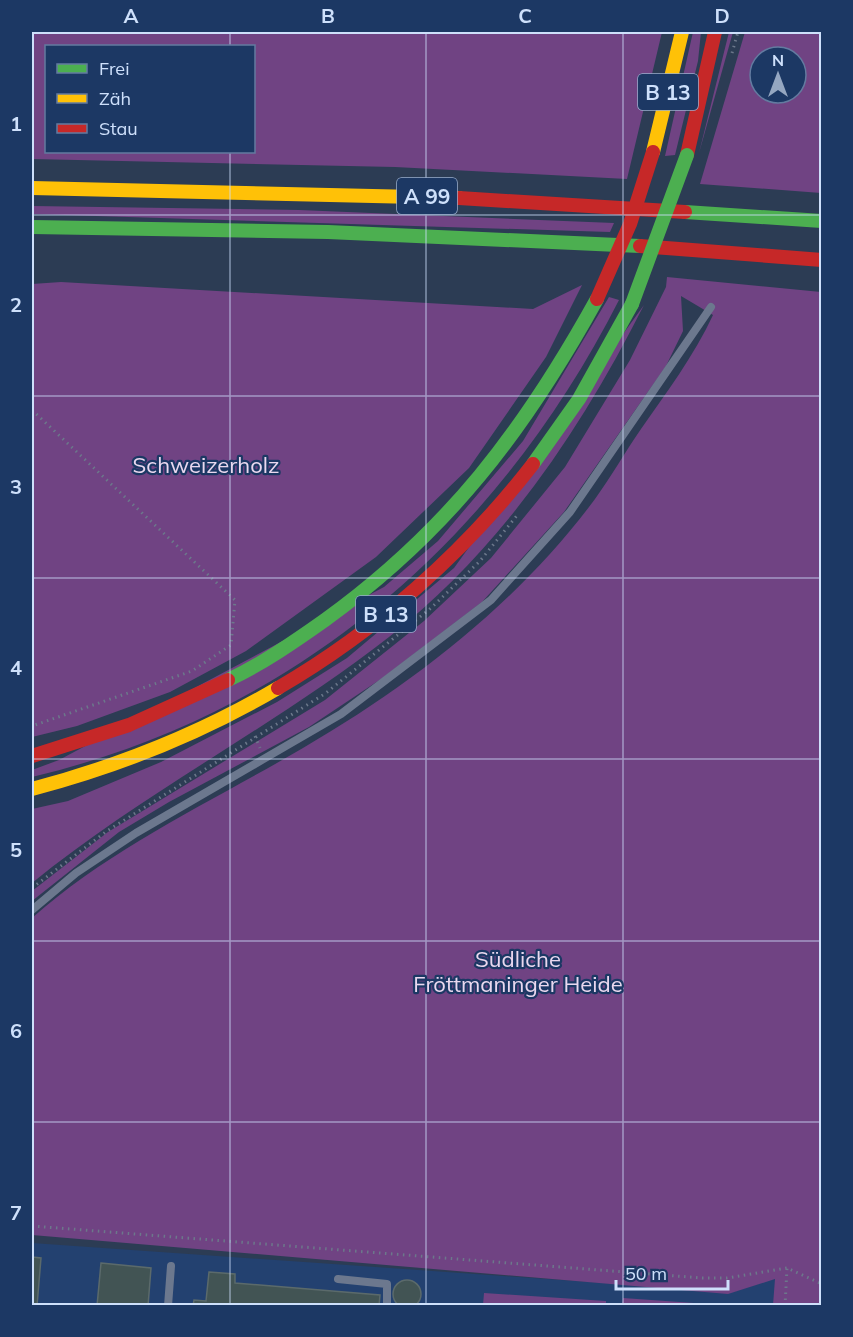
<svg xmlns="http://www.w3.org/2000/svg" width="853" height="1337" viewBox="0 0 853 1337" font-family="Mulish,sans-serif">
<rect width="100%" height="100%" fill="#2c3c54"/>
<path fill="#234170" d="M 32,1243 L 733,1292 L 776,1278 L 774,1306 L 32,1306 Z"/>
<path fill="#704383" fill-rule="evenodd" d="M 32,32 L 662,32 L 627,179 L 395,167 L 32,159 ZM 46,46 L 254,46 L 254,152 L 46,152 Z
M 693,32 L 701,32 L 698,61 L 675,155 L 665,156 Z
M 729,32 L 733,32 L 699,153 Z
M 745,32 L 821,32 L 821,193 L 700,184 ZM 760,57 L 796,57 L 796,93 L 760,93 Z
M 32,206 L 299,210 L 614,223 L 610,232 L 32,214 Z
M 667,277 L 821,292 L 821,1305 L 773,1305 L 775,1279 L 728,1294 L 32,1235 L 32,918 C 112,847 211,802 303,748 C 413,684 519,602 595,499 C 611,477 625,452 641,429 C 666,393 694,356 713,315 L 681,296 L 683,331 L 666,366 L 564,512 L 482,602 L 381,679 L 309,727 L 169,802 L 119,832 L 32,901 L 32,891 L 108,832 L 325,700 L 424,621 L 491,558 L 565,467 L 630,360 L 666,287 Z
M 61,282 L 533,309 L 582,285 L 546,357 L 469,468 L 376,557 L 246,651 L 170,692 L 77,726 L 32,737 L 32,284 Z
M 609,297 L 619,300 C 497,540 297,714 32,777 L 32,770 L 59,760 L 384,587 L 438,541 L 523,441 Z
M 644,305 C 581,430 501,549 389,637 C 275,726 144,792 32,883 L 32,809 L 68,801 L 161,762 L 277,702 L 347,658 L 454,568 Z
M 484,1293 L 606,1301 L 606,1305 L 483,1305 Z
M 623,1298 L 708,1304 L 707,1305 L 622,1305 Z"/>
<path fill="#425454" stroke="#5b6a6b" stroke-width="1.5" d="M 32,1257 L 41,1258 L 37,1306 L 32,1306 Z
M 101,1263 L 151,1268 L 148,1306 L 97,1306 Z
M 209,1272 L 235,1274 L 235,1283 L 380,1295 L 379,1306 L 193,1306 L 194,1300 L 206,1301 Z
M393 1294a14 14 0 1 1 28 0a14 14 0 1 1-28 0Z"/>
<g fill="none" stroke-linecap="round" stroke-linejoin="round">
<path stroke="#6c788b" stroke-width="3" stroke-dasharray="1.5 4.5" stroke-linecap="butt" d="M 732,53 L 738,32
M 32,410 L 235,600 L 231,645 L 192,671 L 32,726
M 255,736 L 260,748
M 32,888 L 107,831 L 326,693 L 431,608 L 480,561 L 519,513
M 32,1226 L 702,1278 L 727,1278 L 787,1268 L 822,1284
M 785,1306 L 787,1268"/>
<path stroke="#6c788e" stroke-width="8" d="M 32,910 L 76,873 L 136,833 L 341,714 L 491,600 L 570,512 L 711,307
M 338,1279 L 387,1284 L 387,1306
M 168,1306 L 171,1266"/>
<path stroke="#4caf50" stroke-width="14" d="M 685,212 L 822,221
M 32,227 L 328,232 L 640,246
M 533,464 L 579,399 L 632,304
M 228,680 C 262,664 294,642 325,620 C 448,531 524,431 597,299"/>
<path stroke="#ffc107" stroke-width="14" d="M 653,152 L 682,32
M 32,188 L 459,198
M 32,789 C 119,766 200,734 278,688"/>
<path stroke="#c62828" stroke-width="14" d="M 687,155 L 715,32
M 459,198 L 685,212
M 640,246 L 822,260
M 278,688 C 376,631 464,553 533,464
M 32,756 L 129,725 L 228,680"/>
<path stroke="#4caf50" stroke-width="14" d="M 632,304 L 687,155"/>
<path stroke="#c62828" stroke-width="14" d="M 597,299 L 630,224 L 653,152"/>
</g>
<path fill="none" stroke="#cee0fb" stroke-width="1.5" stroke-opacity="0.55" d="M 230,32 L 230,46M 426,32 L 426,1306M 623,32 L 623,1306M 230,152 L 230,1306M 32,215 L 822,215M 32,396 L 822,396M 32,578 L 822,578M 32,759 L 822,759M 32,941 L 822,941M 32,1122 L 822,1122"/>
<g text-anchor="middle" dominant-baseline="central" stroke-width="4.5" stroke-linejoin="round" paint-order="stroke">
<g fill="#1c3864" stroke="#99aece" stroke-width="1.5">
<rect x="638" y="74" width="60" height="36" rx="4.5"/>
<rect x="397" y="178" width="60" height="36" rx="4.5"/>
<rect x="356" y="596" width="60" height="36" rx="4.5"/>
</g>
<g font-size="21" font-weight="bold" fill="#cee0fb">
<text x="668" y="92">B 13</text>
<text x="427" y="196">A 99</text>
<text x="386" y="614">B 13</text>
</g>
<g font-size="22" fill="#ead8ef" stroke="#1c3864">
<text x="206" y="465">Schweizerholz</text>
<text x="518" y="959">Südliche<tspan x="518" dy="25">Fröttmaninger Heide</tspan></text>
</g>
</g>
<rect width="853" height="1337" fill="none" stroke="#1c3864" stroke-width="66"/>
<rect x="45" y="45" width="210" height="108" fill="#1c3864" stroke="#637ba0" stroke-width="1.5"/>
<rect x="57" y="64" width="30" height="9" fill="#4caf50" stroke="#637ba0" stroke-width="1.5"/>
<text x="99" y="75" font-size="18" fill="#cee0fb">Frei</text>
<rect x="57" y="94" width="30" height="9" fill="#ffc107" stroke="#637ba0" stroke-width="1.5"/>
<text x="99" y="105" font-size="18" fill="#cee0fb">Zäh</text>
<rect x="57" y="124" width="30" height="9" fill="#c62828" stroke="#637ba0" stroke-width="1.5"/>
<text x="99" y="135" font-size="18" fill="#cee0fb">Stau</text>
<g transform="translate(778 75)"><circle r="28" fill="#1c3864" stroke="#637ba0" stroke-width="1.5"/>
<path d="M0-4.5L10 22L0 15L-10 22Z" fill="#95a7c1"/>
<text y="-9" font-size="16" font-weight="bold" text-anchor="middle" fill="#cee0fb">N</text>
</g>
<path d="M616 1280v9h112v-9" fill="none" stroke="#cee0fb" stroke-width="3"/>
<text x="625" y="1280" font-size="18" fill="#cee0fb" stroke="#1c3864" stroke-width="4.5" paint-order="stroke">50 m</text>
<rect x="33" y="33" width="787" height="1271" fill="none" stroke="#cee0fb" stroke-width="2"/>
<g font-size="20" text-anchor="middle" font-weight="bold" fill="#cee0fb">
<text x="131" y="23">A</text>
<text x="328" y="23">B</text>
<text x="525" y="23">C</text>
<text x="722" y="23">D</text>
<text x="16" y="131">1</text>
<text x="16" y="312">2</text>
<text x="16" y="494">3</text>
<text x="16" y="675">4</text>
<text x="16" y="857">5</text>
<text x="16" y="1038">6</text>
<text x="16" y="1220">7</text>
</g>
</svg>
